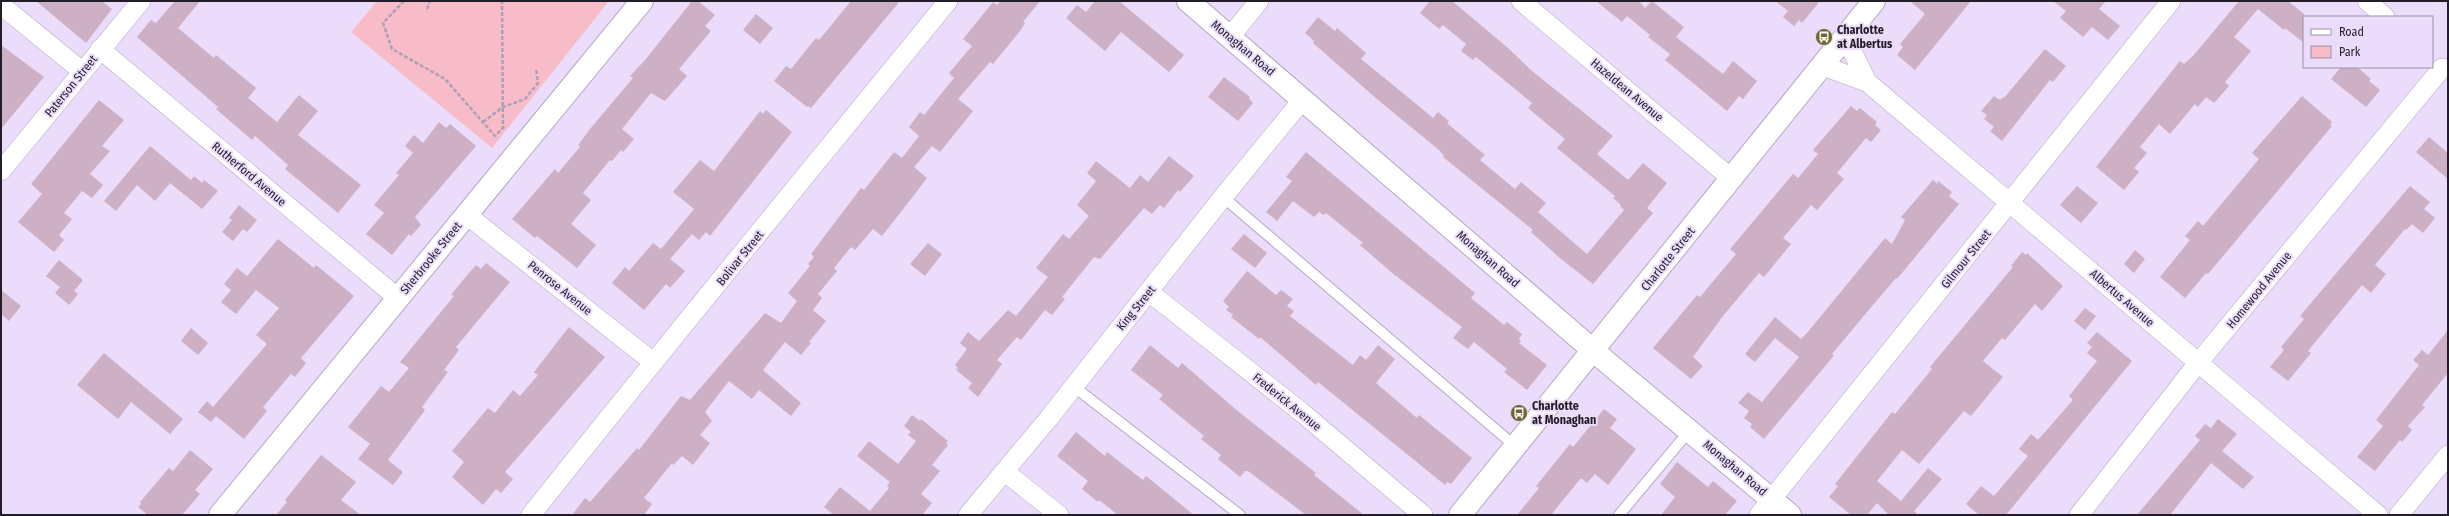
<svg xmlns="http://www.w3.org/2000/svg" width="2449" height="516" viewBox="0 0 2449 516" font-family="'Fira Sans Condensed',sans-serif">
<rect width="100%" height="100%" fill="#eadcfa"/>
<path fill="#f7bcc7" d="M 377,1 L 609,1 L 492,148 L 351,32 Z"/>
<path fill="#ceb0c5" d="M 36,1 L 102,1 L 112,9 L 86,43 Z
M 175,1 L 200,1 L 178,28 L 214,58 L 216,55 L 256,88 L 248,98 L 277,122 L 299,95 L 318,111 L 298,135 L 361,185 L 338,213 L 285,169 L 288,165 L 279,157 L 255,136 L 252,140 L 216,109 L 218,107 L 137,37 L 151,20 L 156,23 Z
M 692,1 L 698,1 L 715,15 L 705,26 L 711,31 L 679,69 L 687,76 L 665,101 L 651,93 L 622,129 L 634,139 L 623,152 L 621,150 L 612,161 L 610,160 L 583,193 L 591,200 L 571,224 L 596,245 L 577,268 L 537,236 L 535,238 L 512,219 L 555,169 L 558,173 L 580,147 L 578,145 L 590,129 L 633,78 L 630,76 L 645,60 Z
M 851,1 L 900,1 L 811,108 L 808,106 L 807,107 L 774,81 L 786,66 L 791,69 L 816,38 L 819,40 Z
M 1001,1 L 1040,1 L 1023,22 L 1025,23 L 1020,31 L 993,64 L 990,62 L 958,99 L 973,111 L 940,152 L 932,146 L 914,167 L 927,178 L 904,208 L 882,236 L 873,229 L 855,250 L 851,247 L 834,268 L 837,271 L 818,294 L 822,298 L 813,310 L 826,321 L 809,342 L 811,343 L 801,355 L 785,342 L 763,370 L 801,403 L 791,416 L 759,390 L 752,399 L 729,381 L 705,412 L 712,421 L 700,435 L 710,443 L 693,465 L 682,456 L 673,465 L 672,463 L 644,498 L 652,504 L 644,515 L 572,515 L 585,498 L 590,502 L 637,448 L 639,450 L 681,396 L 690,400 L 765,313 L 781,323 L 797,301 L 788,293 L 810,266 L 808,264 L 814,257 L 811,254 L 861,188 L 864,190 L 894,152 L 902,158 L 919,136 L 909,127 L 920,112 L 924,115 L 954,78 L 949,73 L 972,46 L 963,39 L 993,2 L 997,5 Z
M 1095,1 L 1119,1 L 1184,55 L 1169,72 L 1121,32 L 1105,51 L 1066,18 L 1077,5 L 1086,12 Z
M 1430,1 L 1452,1 L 1507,47 L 1532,71 L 1613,136 L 1597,154 L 1628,180 L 1643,163 L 1667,183 L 1647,208 L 1653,213 L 1593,284 L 1561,259 L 1531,232 L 1533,230 L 1443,157 L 1444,156 L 1439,150 L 1378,100 L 1313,43 L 1314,41 L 1305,33 L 1318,17 L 1335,31 L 1337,28 L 1366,53 L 1361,59 L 1398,89 L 1433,118 L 1438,112 L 1449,121 L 1447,123 L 1485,155 L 1480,160 L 1515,189 L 1521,182 L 1546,203 L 1538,212 L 1587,254 L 1624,210 L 1620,206 L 1621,205 L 1613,198 L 1615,196 L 1557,148 L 1565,139 L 1528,108 L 1532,103 L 1476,57 L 1473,60 L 1461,51 L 1466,44 L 1443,25 L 1439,29 L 1420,13 Z
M 1596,1 L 1639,1 L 1645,8 L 1652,1 L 1684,27 L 1676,37 L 1723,74 L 1733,61 L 1757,81 L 1743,99 L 1739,96 L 1727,111 L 1665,60 L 1670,54 L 1648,37 L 1650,35 L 1627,16 L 1622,22 Z
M 1775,1 L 1820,1 L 1802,23 L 1799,20 L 1794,26 L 1783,17 L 1788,11 Z
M 1910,1 L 1971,1 L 1915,70 L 1897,55 L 1903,47 L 1900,44 L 1925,14 Z
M 2053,1 L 2106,1 L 2099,9 L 2120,26 L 2108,40 L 2092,27 L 2083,37 L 2060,18 L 2066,11 Z
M 2239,1 L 2288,1 L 2304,14 L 2304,43 L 2285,28 L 2284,30 L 2258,9 L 2234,37 L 2251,51 L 2225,82 L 2229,86 L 2214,103 L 2206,97 L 2198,107 L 2195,104 L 2170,134 L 2159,124 L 2140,147 L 2147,153 L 2134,168 L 2139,172 L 2124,190 L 2096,167 L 2180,61 L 2184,64 L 2193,56 Z
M 756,14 L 773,28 L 760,44 L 743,30 Z
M 1,45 L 44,77 L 1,129 Z
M 2045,49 L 2066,66 L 2053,82 L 2050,80 L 2002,141 L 1990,131 L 1994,127 L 1984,119 L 1987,115 L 1981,111 L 1994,96 L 2000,100 L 2003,97 L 2004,98 Z
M 2341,67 L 2357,67 L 2371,79 L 2369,81 L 2380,90 L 2366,107 L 2331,79 Z
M 1224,77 L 1250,97 L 1249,99 L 1253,103 L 1238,121 L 1208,97 Z
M 2302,96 L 2332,122 L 2330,125 L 2332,126 L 2208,274 L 2206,273 L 2185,298 L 2160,277 L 2190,240 L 2185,236 L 2198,221 L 2203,226 L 2259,159 L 2252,153 Z
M 99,100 L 124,120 L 102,146 L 110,151 L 90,174 L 103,185 L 92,198 L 82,191 L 64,213 L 72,219 L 59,235 L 64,240 L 54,252 L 18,222 L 42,194 L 31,184 Z
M 1851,106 L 1857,111 L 1860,108 L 1877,122 L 1875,125 L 1881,130 L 1871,142 L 1866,138 L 1837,173 L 1844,179 L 1817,210 L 1811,205 L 1783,238 L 1791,244 L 1764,277 L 1759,273 L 1723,316 L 1693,357 L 1703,366 L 1691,379 L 1653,348 L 1697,295 L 1700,297 L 1736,254 L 1730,249 L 1793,174 L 1798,178 L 1818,154 L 1813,150 Z
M 766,110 L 792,132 L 710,236 L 706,232 L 699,240 L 692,234 L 670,259 L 685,271 L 670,288 L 666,284 L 644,310 L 612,283 L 625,267 L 629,271 L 653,243 L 661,249 L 694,209 L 673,192 L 700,160 L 714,171 L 760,111 L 763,114 Z
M 439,122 L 446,128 L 450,124 L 476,146 L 415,217 L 421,225 L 411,236 L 409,234 L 392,255 L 366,234 L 384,213 L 374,205 L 399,175 L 396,173 L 413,153 L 405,146 L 414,135 L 423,143 Z
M 2429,137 L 2448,153 L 2448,179 L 2416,152 Z
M 150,146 L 191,180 L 194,176 L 202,183 L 204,180 L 218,191 L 202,209 L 170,183 L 155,201 L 137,185 L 116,211 L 104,201 Z
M 1306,152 L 1475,293 L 1471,298 L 1504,325 L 1507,322 L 1522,334 L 1519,339 L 1521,341 L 1519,343 L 1547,365 L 1527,390 L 1504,372 L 1507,369 L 1474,342 L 1468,349 L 1453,338 L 1462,327 L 1391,272 L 1360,245 L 1363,243 L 1326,213 L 1324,215 L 1319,212 L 1314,217 L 1293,201 L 1277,221 L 1266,212 L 1292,181 L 1286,177 Z
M 1169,156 L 1194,176 L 1180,192 L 1178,190 L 1164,208 L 1160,205 L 1152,214 L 1144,208 L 1100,259 L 1094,257 L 1062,297 L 1065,299 L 1052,315 L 1045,310 L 1021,340 L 1017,337 L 997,360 L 1002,364 L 978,397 L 968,388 L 972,383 L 956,370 L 958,368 L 955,365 L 967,349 L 960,343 L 968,332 L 979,341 L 1008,310 L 1016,316 L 1048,277 L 1036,268 L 1063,234 L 1069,239 L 1089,216 L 1077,205 L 1096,181 L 1087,173 L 1096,161 L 1130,188 L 1140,175 L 1148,182 Z
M 1933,180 L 1937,184 L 1938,181 L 1952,192 L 1949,196 L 1959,204 L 1897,279 L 1896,278 L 1867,312 L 1832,354 L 1834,355 L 1827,364 L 1764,439 L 1750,427 L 1752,424 L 1744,418 L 1749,411 L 1738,403 L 1748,392 L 1762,402 L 1799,357 L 1775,338 L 1755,362 L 1745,354 L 1775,317 L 1801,339 L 1807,333 L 1885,238 L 1892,244 L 1905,220 L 1901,217 Z
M 2077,186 L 2098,203 L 2081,223 L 2060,205 Z
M 2410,186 L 2430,202 L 2424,209 L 2435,218 L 2423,233 L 2412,224 L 2406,230 L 2405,229 L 2375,265 L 2386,274 L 2371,293 L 2362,285 L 2308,351 L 2311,353 L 2288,381 L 2270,367 L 2284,350 L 2281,347 L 2304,319 L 2300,316 Z
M 239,205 L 257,220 L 247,232 L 243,229 L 233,241 L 222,232 L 232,220 L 229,218 Z
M 1244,234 L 1267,253 L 1255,268 L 1231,249 Z
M 278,239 L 314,268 L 316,265 L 354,296 L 301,358 L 306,363 L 295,377 L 291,374 L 263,407 L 267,411 L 244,439 L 216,416 L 211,422 L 198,412 L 207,401 L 213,407 L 267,344 L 256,335 L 279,308 L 256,290 L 236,314 L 221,302 L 231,290 L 224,284 L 237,268 L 247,276 Z
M 928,243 L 942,254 L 925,276 L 910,264 Z
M 2135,250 L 2145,259 L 2134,273 L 2124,264 Z
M 2022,252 L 2026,255 L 2027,253 L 2063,286 L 2042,311 L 2035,304 L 2005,340 L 2002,338 L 1983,361 L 2003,377 L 1971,416 L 1964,411 L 1919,464 L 1902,450 L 1877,481 L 1901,501 L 1928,468 L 1942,479 L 1914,511 L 1918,515 L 1889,515 L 1877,503 L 1867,515 L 1851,515 L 1829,497 L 1838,486 L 1835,484 L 1892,412 L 1895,414 L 1932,369 L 1930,367 L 2013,267 L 2011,266 Z
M 59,260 L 83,280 L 74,291 L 78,294 L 69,305 L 55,293 L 60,287 L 46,276 Z
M 486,263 L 510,282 L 456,347 L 459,350 L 444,370 L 448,372 L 422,407 L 425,410 L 388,460 L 403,472 L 393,485 L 358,459 L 370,444 L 348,427 L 381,386 L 389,392 L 409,368 L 400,362 L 454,296 L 451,295 L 463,280 L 476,265 L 481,269 Z
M 1247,271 L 1276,295 L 1281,290 L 1293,299 L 1287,306 L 1294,311 L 1290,316 L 1353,365 L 1360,355 L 1366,360 L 1378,345 L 1395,359 L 1376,383 L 1417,418 L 1419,415 L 1472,458 L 1451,484 L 1447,482 L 1445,485 L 1318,382 L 1316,385 L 1260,337 L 1259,339 L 1231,317 L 1233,315 L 1226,310 L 1229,307 L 1223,301 Z
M 1,290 L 21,306 L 9,321 L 1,314 Z
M 2085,308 L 2096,316 L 2085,330 L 2074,321 Z
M 569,327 L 605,357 L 505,472 L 513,479 L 501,493 L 496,489 L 483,505 L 452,477 L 464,462 L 452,451 L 488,408 L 495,413 L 513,390 L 520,396 L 538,375 L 534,372 Z
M 191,328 L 208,343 L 198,355 L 181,341 Z
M 2448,330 L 2448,373 L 2422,405 L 2425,407 L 2408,426 L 2412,430 L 2402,442 L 2400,440 L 2375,471 L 2357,457 L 2383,426 L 2376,420 L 2419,365 L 2413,360 L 2422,350 L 2428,355 Z
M 2097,332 L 2132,361 L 2006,515 L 1979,515 L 1966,504 L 1981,486 L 1994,496 L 2028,456 L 2019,449 L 2031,434 L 2038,440 L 2073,400 L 2069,396 L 2097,361 L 2087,353 L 2092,347 L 2087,343 Z
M 1150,345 L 1178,368 L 1182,363 L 1239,412 L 1316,473 L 1314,475 L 1364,515 L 1306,515 L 1248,471 L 1245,471 L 1240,477 L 1218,459 L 1221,455 L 1201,439 L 1204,436 L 1159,399 L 1163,395 L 1131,370 Z
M 104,353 L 183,419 L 170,434 L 131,402 L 118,419 L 77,385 Z
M 1604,409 L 1617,419 L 1610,428 L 1636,449 L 1608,485 L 1595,474 L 1587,483 L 1581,478 L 1551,515 L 1517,515 L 1539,488 L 1536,486 L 1570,444 L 1573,447 Z
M 912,415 L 920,421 L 921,419 L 948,441 L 946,443 L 948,445 L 932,465 L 940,471 L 921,494 L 932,503 L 922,515 L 834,515 L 824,507 L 840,487 L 870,511 L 889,488 L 887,486 L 890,482 L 857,456 L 869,441 L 898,464 L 916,441 L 908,435 L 911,432 L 904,426 Z
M 2218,419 L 2237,434 L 2222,451 L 2254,477 L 2243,489 L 2211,463 L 2170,515 L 2137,515 L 2200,440 L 2195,436 L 2205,424 L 2211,428 Z
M 1076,432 L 1105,456 L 1107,452 L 1143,480 L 1146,476 L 1194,515 L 1118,515 L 1099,500 L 1098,502 L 1082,489 L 1088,481 L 1057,456 Z
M 190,450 L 213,469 L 195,490 L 200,494 L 182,515 L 148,515 L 138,507 L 141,504 L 140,502 L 169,468 L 173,471 Z
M 321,455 L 356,482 L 341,500 L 361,515 L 276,515 L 287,502 L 285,500 Z
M 1677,462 L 1708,487 L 1713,481 L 1737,501 L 1725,515 L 1661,515 L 1675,497 L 1660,484 Z"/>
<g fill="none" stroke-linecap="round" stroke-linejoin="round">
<g stroke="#b5a7c4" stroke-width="12">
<path id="service" d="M 1223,197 L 1515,446
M 1073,386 L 1240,515
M 1619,515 L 1690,430"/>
</g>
<g stroke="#b5a7c4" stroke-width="20">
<path id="minor" d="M 1521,1 L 1732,179
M 2367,1 L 2385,17
M 1,5 L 83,72
M 1230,37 L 1259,1
M 1846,38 L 1867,82
M 100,49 L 399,299
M 1823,66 L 1867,82 L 2378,515
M 1,171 L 141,1
M 467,215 L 653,362
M 1149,292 L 1300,411 L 1423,515
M 1005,472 L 1059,515
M 531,515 C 668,342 809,172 948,1
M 968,515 L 1049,418 L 1223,197 L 1303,99
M 1759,515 L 2171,1
M 2079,515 L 2198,363 L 2442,68
M 2399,515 L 2448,455"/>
</g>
<g stroke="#b5a7c4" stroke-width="24">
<path id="secondary" d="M 1188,1 L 1609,364 L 1790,515
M 220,515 L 642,1
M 1460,515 L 1874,1"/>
</g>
<path stroke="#aba0b8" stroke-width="2.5" stroke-dasharray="4 2" stroke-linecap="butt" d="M 404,1 L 383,23 L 392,49 L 445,79 L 495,136 L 503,128 L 502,1
M 427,9 L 430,1
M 483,122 L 503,107 L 525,99 L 538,83 L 536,69"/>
<use href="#service" stroke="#fff" stroke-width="10"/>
<use href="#minor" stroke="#fff" stroke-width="19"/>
<use href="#secondary" stroke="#fff" stroke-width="22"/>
</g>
<defs>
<g id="bus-disc" transform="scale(0.9)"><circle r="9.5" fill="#736532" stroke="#eadcfa"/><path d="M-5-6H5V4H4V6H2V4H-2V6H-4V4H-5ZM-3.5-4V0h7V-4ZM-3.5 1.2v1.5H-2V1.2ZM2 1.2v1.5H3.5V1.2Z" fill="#fff"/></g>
</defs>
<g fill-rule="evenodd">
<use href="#bus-disc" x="1824" y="37"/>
<use href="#bus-disc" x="1519" y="413"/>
</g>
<g text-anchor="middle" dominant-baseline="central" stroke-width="4" stroke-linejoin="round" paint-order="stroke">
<g font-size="12" font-weight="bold" fill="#221d28" stroke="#eadcfa" text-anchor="start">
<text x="1837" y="30">Charlotte<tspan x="1837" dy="14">at Albertus</tspan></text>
<text x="1532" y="406">Charlotte<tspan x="1532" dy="14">at Monaghan</tspan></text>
</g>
<g font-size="12" fill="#221d28" stroke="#eadcfa">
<text transform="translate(1243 48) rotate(40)">Monaghan Road</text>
<text transform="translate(71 86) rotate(-51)">Paterson Street</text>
<text transform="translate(1627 90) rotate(40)">Hazeldean Avenue</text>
<text transform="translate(249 174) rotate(40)">Rutherford Avenue</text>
<text transform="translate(431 258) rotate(-51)">Sherbrooke Street</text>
<text transform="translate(740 258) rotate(-51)">Bolivar Street</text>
<text transform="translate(1488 259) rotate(41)">Monaghan Road</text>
<text transform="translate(1668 259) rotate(-51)">Charlotte Street</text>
<text transform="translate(1966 259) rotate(-51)">Gilmour Street</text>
<text transform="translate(560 288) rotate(39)">Penrose Avenue</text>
<text transform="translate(2259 290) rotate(-51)">Homewood Avenue</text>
<text transform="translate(2122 298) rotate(41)">Albertus Avenue</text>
<text transform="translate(1136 308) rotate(-51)">King Street</text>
<text transform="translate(1287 402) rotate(39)">Frederick Avenue</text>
<text transform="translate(1735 468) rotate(40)">Monaghan Road</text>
</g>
</g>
<rect width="2449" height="516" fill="none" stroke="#221d28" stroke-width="4"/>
<rect x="2303" y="16" width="130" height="52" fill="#eadcfa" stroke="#9a90a6"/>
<rect x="2311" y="29" width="20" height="6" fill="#ffffff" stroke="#9a90a6"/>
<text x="2339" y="36" font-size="12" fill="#221d28">Road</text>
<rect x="2311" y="46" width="20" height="12" fill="#f7bcc7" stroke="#9a90a6"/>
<text x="2339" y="56" font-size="12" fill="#221d28">Park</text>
</svg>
